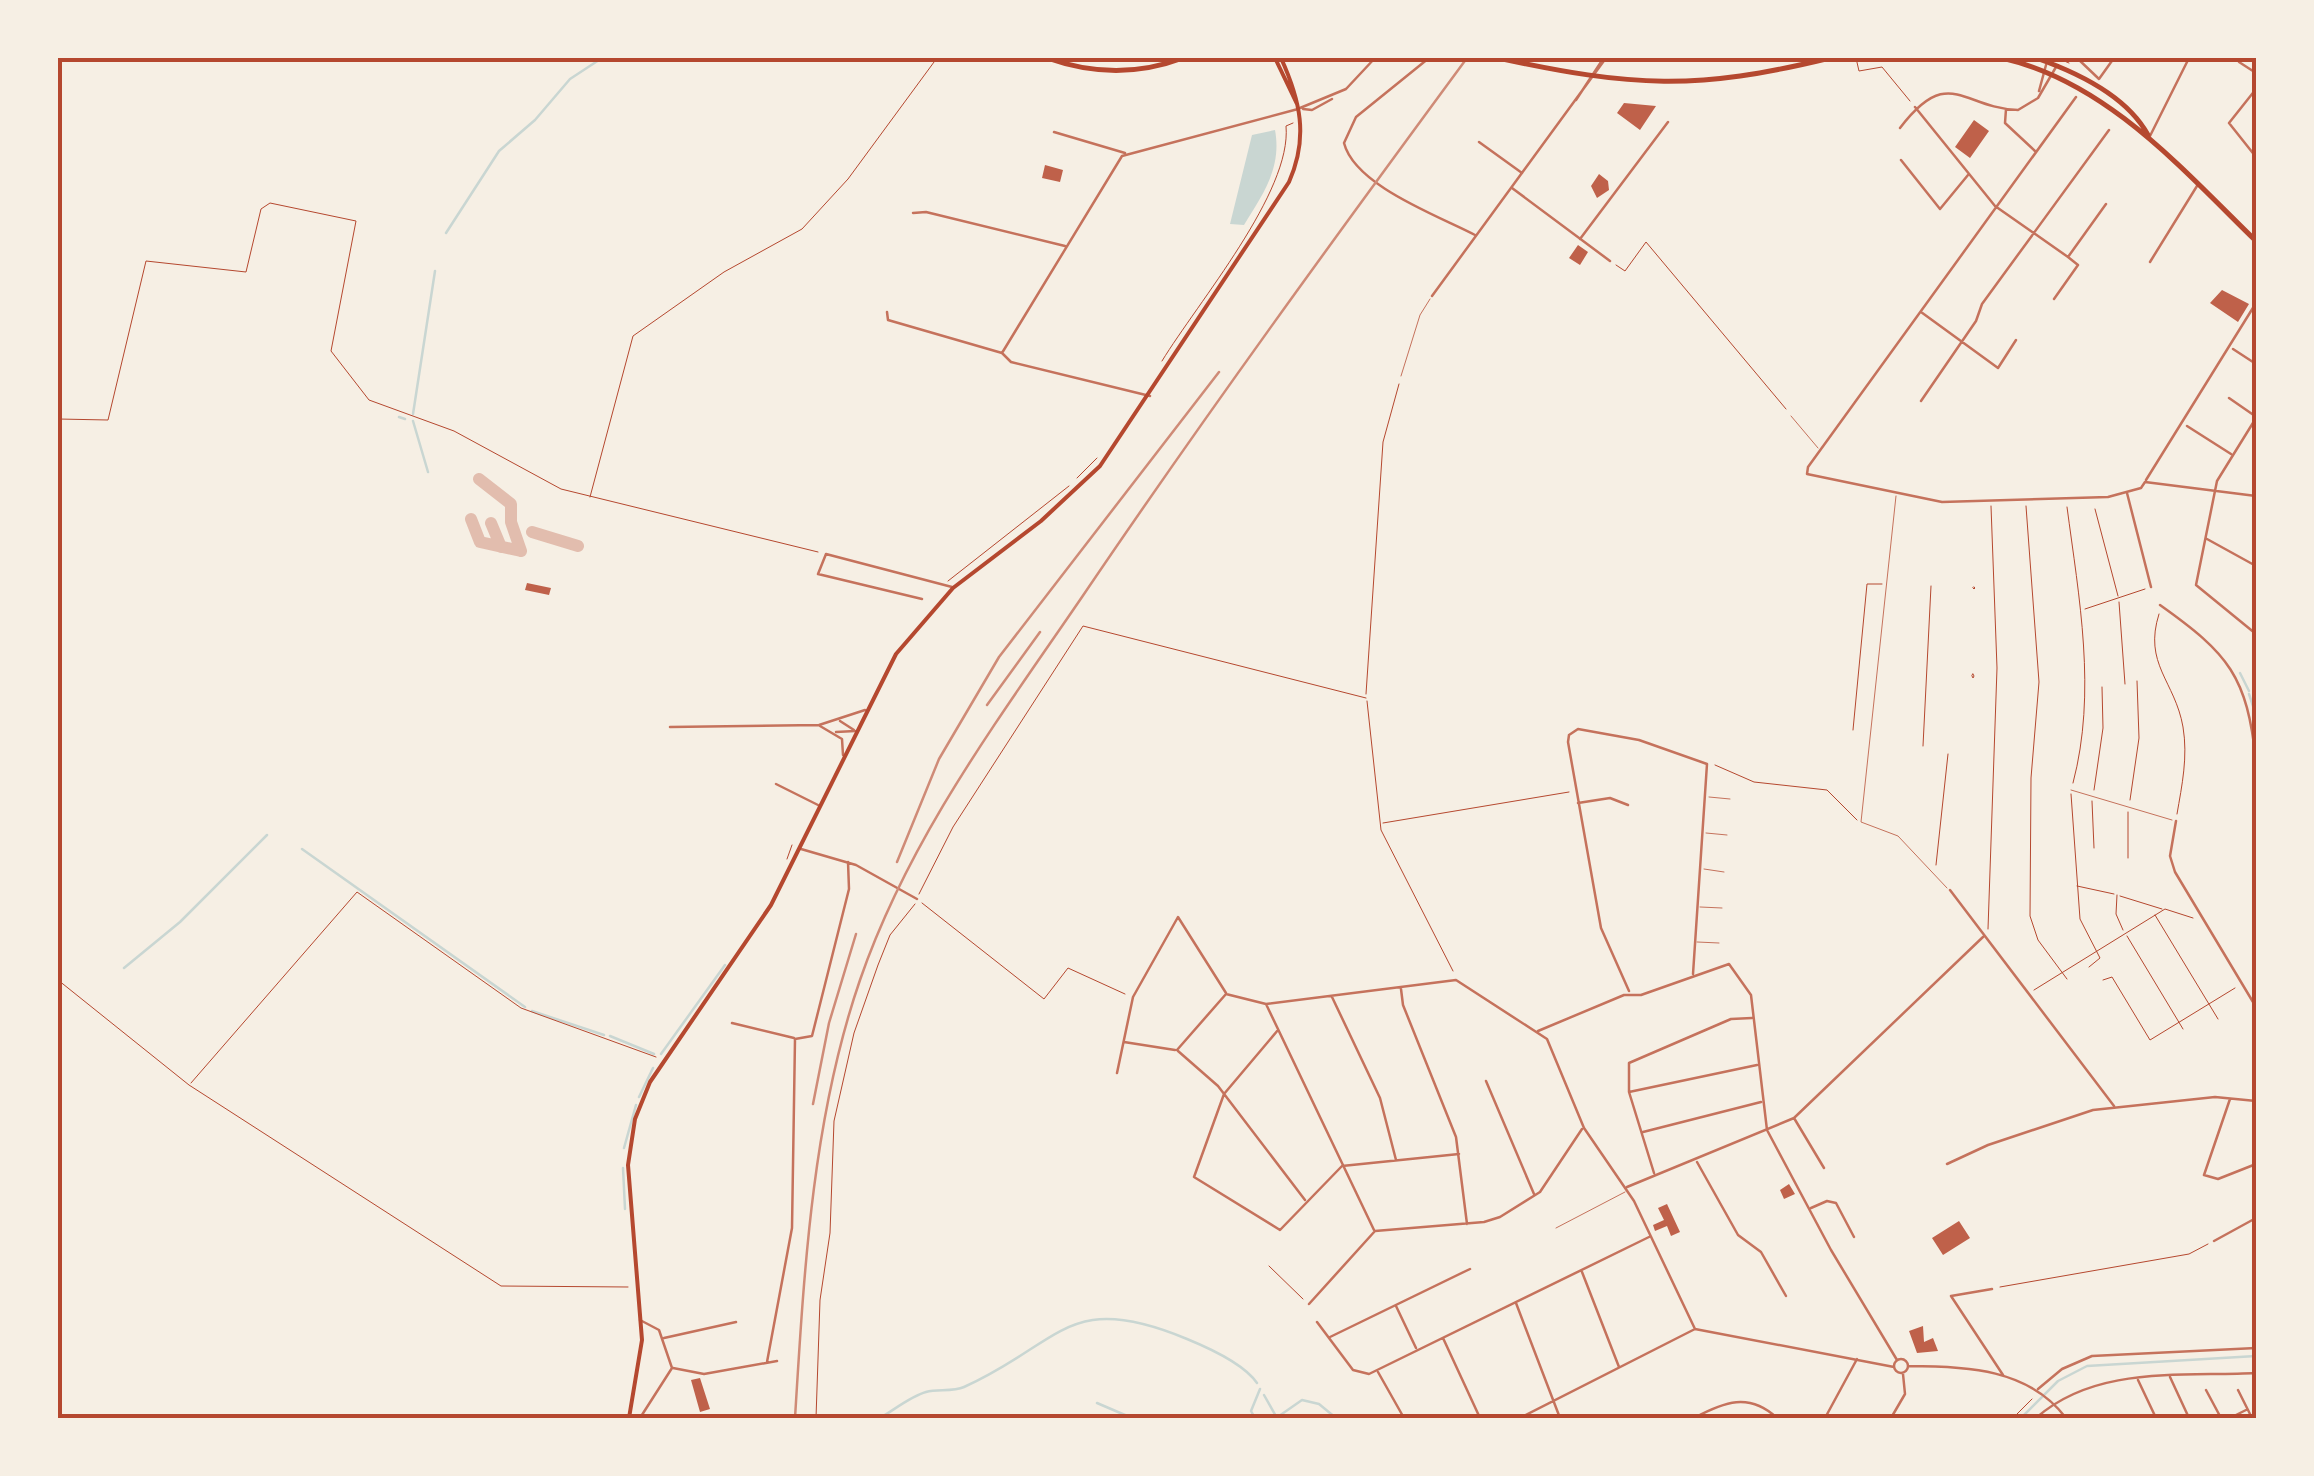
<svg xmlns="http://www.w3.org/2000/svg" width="2314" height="1476" viewBox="0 0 2314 1476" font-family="Jost,sans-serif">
<rect width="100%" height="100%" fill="#f6efe4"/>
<path fill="#c9d6d2" d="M 1275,130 C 1282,168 1263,194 1244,225 L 1230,224 L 1252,135 Z"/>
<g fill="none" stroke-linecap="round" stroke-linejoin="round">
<path stroke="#c9d6d2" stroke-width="2.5" d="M 446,233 L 499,151 L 535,120 L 570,79 L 602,58
M 413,414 L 435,271
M 399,417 L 405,419
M 413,421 L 428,472
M 2240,673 L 2249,691
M 2249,694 L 2256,715
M 302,849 L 525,1007
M 124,968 L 180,922 L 267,835
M 532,1011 L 604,1035
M 610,1036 L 654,1054
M 661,1054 L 725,965
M 639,1097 L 653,1068
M 624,1148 L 636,1105
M 623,1168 L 625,1209
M 1264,1395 L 1277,1418
M 1097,1403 L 1132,1418
M 1279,1416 L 1302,1400 L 1319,1404 L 1336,1418
M 880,1418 C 894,1410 911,1396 926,1392 C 938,1389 953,1392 964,1387 C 1062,1343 1067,1289 1187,1339 C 1209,1348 1244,1364 1257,1383
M 1255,1418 L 1251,1411 L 1260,1389
M 2021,1418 L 2058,1381 L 2087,1366 L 2256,1356"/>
<path stroke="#e2bdae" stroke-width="12" d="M 479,479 L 511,504 L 511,522 L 521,551
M 471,519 L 480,542 L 521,551
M 491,523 L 501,547
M 532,532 L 578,546"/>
</g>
<path fill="#bf614a" d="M 1624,103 L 1656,106 L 1640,130 L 1617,113 Z
M 1974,120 L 1989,131 L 1970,158 L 1955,147 Z
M 1045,165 L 1063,170 L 1060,182 L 1042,178 Z
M 1599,174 L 1608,181 L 1609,190 L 1597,198 L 1591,186 Z
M 1578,245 L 1588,252 L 1580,265 L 1569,258 Z
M 2222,290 L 2249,304 L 2238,322 L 2210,303 Z
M 527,583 L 551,588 L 549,595 L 525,590 Z
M 1789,1184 L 1795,1194 L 1784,1199 L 1780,1190 Z
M 1667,1204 L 1680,1232 L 1671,1236 L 1667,1226 L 1655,1231 L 1653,1225 L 1664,1220 L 1658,1208 Z
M 1959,1221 L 1970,1238 L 1943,1255 L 1932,1238 Z
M 1923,1326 L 1924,1342 L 1933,1338 L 1938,1351 L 1917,1353 L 1909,1331 Z
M 700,1378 L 710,1409 L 700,1412 L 691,1380 Z"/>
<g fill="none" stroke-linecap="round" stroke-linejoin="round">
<path stroke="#b5482f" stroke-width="1" d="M 1856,58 L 1859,71 L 1882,67 L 1910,101
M 2057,58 L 2069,63
M 1616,265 L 1625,271 L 1646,242 L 1786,409
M 1162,361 C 1198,302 1292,192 1286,126 L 1293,123
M 58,419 L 108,420 L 146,261 L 246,272 L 261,209 L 270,203 L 356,221 L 331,351 L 369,400 L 454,431 L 561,489 L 818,552
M 1077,478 L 1097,458
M 590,497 L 633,336 L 724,272 L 802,229 L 848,179 L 937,58
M 2026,506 L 2039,682 L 2031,778 L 2030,916 L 2038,940 L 2067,979
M 2067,507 C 2079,598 2097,692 2073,783
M 2095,509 L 2118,596
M 948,581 L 1069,486
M 1974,587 L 1975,588 L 1974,589 L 1973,588 Z
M 2119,602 L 2125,684
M 2085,609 L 2145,589
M 2159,614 C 2143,664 2175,681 2183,727 C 2188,757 2182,785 2177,814
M 1973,674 L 1974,676 L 1973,678 L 1972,676 Z
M 1366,694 L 1383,442 L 1399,384
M 1367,701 L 1381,830 L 1453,971
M 1853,730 L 1867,584 L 1882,584
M 1923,746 L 1931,586
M 1715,765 L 1754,782 L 1827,790 L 1857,820
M 2094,790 L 2103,728 L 2102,687
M 2071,794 L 2080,919 L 2100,958 L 2089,967
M 2130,800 L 2139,738 L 2137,681
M 2092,801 L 2094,848
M 2128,812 L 2128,858
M 1383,823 L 1569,792
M 787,859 L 792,845
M 1936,865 L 1948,754
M 2077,886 L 2114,894
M 919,894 L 953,827 L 1083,626 L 1366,698
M 2117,895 L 2116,914 L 2123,930
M 2120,896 L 2162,909
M 922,903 L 1044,999 L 1068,968 L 1125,994
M 2155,915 L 2218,1019
M 1988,929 L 1997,668 L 1991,506
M 2127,936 L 2183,1029
M 58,980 L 189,1085 L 501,1286 L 628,1287
M 2103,980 L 2112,977 L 2150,1040 L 2235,988
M 2034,990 L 2165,909 L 2193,918
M 191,1083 L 357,892 L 521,1008 L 656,1057
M 1269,1266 L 1303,1299
M 2000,1287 L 2189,1254 L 2208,1244
M 816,1418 L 820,1300 L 830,1233 L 834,1121 L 854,1033 L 878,965 L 890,935 L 915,904
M 2013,1418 L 2032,1399"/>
<path stroke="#c5725c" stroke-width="1" d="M 1401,376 L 1420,315 L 1430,299
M 1791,416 L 1818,448
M 1896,496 L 1861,822 L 1898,836 L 1947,888
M 2071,790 L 2172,820
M 1709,797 L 1730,799
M 1706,833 L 1727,835
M 1704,869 L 1724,872
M 1700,907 L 1722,908
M 1697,942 L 1719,943
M 1556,1228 L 1625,1192"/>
<path stroke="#c5725c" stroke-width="2.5" d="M 1429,58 L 1356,117 L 1344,143 C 1355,186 1439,216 1475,235
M 2077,58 L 2099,79 L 2114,58
M 2239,62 L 2256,73
M 2256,89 L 2229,123 L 2256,157
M 2039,91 L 2046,65
M 2076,97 L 1808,467 L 1807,474 L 1942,502 L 2108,497 L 2141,488 L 2145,482 L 2256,496
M 1576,100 L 1601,62
M 1915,107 L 1995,206 L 2068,257
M 2006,109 L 2005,123 L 2035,151
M 1900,128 C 1949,64 1962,108 2018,110 L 2038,98 L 2056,67
M 1054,132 L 1125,153
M 2150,136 L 2189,58
M 1479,142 L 1522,173
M 1901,160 L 1940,209 L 1968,175
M 1512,188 L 1610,261
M 913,213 L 926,212 L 1065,246
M 1580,239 L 1668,122
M 2150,262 L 2197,186
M 1432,296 L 1606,58
M 2054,299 L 2078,265 L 2068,257 L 2106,204
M 887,312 L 888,320 L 1002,353
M 1921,312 L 1998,368 L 2016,340
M 2233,349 L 2256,364
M 1150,396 L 1011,362 L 1002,353 L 1122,156 L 1298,109
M 2229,398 L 2255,416
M 1921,401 L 1976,321 L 1982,304 L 2109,130
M 2256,418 L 2217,481 L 2196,585 L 2256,634
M 2187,426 L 2231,454
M 2146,480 L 2256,303
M 2127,493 L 2151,587
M 2207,539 L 2256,566
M 922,599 L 818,574 L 826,554 L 952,587
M 2160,605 C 2229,654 2247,676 2256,761
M 840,721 L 854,730
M 820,726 L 842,739 L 843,755
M 670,727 L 819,725 L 865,710
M 836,732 L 855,731
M 776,784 L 818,805
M 1578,803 L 1610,798 L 1628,805
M 2176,821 L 2170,856 L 2175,872 L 2256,1007
M 801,849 L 856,865 L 917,899
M 1950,890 L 2114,1106
M 1401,989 L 1403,1005 L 1456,1137 L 1467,1224
M 1629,991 L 1601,928 L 1568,742 L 1569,735 L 1578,729 L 1639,740 L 1707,764 L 1693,974
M 1332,997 L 1380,1098 L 1396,1160
M 1266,1004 L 1374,1230
M 732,1023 L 794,1038
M 1278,1030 L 1224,1094 L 1194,1177 L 1280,1230 L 1342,1166 L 1459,1154
M 1538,1031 L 1624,995 L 1641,995 L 1729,964 L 1751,995 L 1767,1130 L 1831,1250 L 1897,1360
M 1124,1042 L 1175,1050
M 1177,1050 L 1226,994 L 1266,1004 L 1456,980 L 1547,1039 L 1584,1128 L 1634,1201 L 1695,1329 L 1894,1367
M 1178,1051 L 1218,1086 L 1305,1200
M 1117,1073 L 1133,997 L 1178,917 L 1226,993
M 1486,1081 L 1534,1194
M 1629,1092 L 1757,1065
M 2230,1099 L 2204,1175 L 2218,1179 L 2256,1164
M 1794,1118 L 1824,1168
M 1643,1132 L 1761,1102
M 1697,1162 L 1738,1235 L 1761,1252 L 1786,1296
M 1947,1164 L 1988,1145 L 2093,1110 L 2215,1097 L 2256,1101
M 1654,1173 L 1629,1092 L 1629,1063 L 1731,1019 L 1752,1018
M 1627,1187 L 1794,1118 L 1984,936
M 1811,1208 L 1827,1201 L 1836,1203 L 1854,1237
M 2214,1241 L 2256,1218
M 1582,1272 L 1619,1367
M 1992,1289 L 1951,1296 L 2003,1375
M 1516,1303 L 1560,1418
M 1309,1304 L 1375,1231 L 1484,1222 L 1500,1217 L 1540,1192 L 1582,1129
M 1396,1306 L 1416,1348
M 1317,1322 L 1353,1370 L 1369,1374 L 1649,1237
M 1330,1337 L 1470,1269
M 664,1338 L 736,1322
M 1443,1338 L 1480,1418
M1894 1366a7 7 0 1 1 14 0a7 7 0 1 1-14 0Z
M 767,1362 L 792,1228 L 795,1039 L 812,1036 L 849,889 L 848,862
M 1909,1366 C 1967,1366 2029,1369 2066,1418
M 673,1368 L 704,1374 L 777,1361
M 1378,1372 L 1404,1418
M 2170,1377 L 2189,1418
M 2138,1380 L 2156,1418
M 2038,1389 L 2062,1369 L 2092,1356 L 2256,1348
M 2206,1390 L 2221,1418
M 2238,1390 L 2252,1418
M 640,1418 L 672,1368 L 659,1330 L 640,1320
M 1520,1418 L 1695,1329
M 1694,1418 C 1724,1402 1749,1392 1777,1418
M 1825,1418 L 1857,1359
M 1891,1418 L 1905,1394 L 1903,1374
M 2230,1418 L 2246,1410"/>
<path stroke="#c5725c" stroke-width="2.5" d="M 1300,108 L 1346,89 L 1375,58
M 1303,109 L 1312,110 L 1332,99
M 2036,1418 C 2096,1365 2182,1377 2256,1373"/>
<path stroke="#b5482f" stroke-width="4" d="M 1275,58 L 1297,104
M 629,1418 L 642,1340 L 628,1165 L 635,1119 L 650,1082 L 771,905 L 896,654 L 953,588 L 1041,521 L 1100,466 L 1289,182 C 1309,137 1300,100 1281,58"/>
<path stroke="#b5482f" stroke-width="5" d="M 1047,58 C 1092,74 1138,75 1183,58
M 1498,58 C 1633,87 1695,91 1830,58
M 2002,58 C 2107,82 2182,169 2256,241
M 2036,58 C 2076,72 2127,96 2148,135"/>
<path stroke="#cf8b77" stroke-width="2.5" d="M 987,705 L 1040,632
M 897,862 L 939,759 L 999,657 L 1219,372
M 813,1104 L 829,1023 L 856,934
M 795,1418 C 804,1273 812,1119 860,980 C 909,838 998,720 1082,597 C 1206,414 1336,236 1467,58"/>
</g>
<rect width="2314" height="1476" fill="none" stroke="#f6efe4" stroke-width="120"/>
<rect x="60" y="60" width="2194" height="1356" fill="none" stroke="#b5482f" stroke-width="4"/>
</svg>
